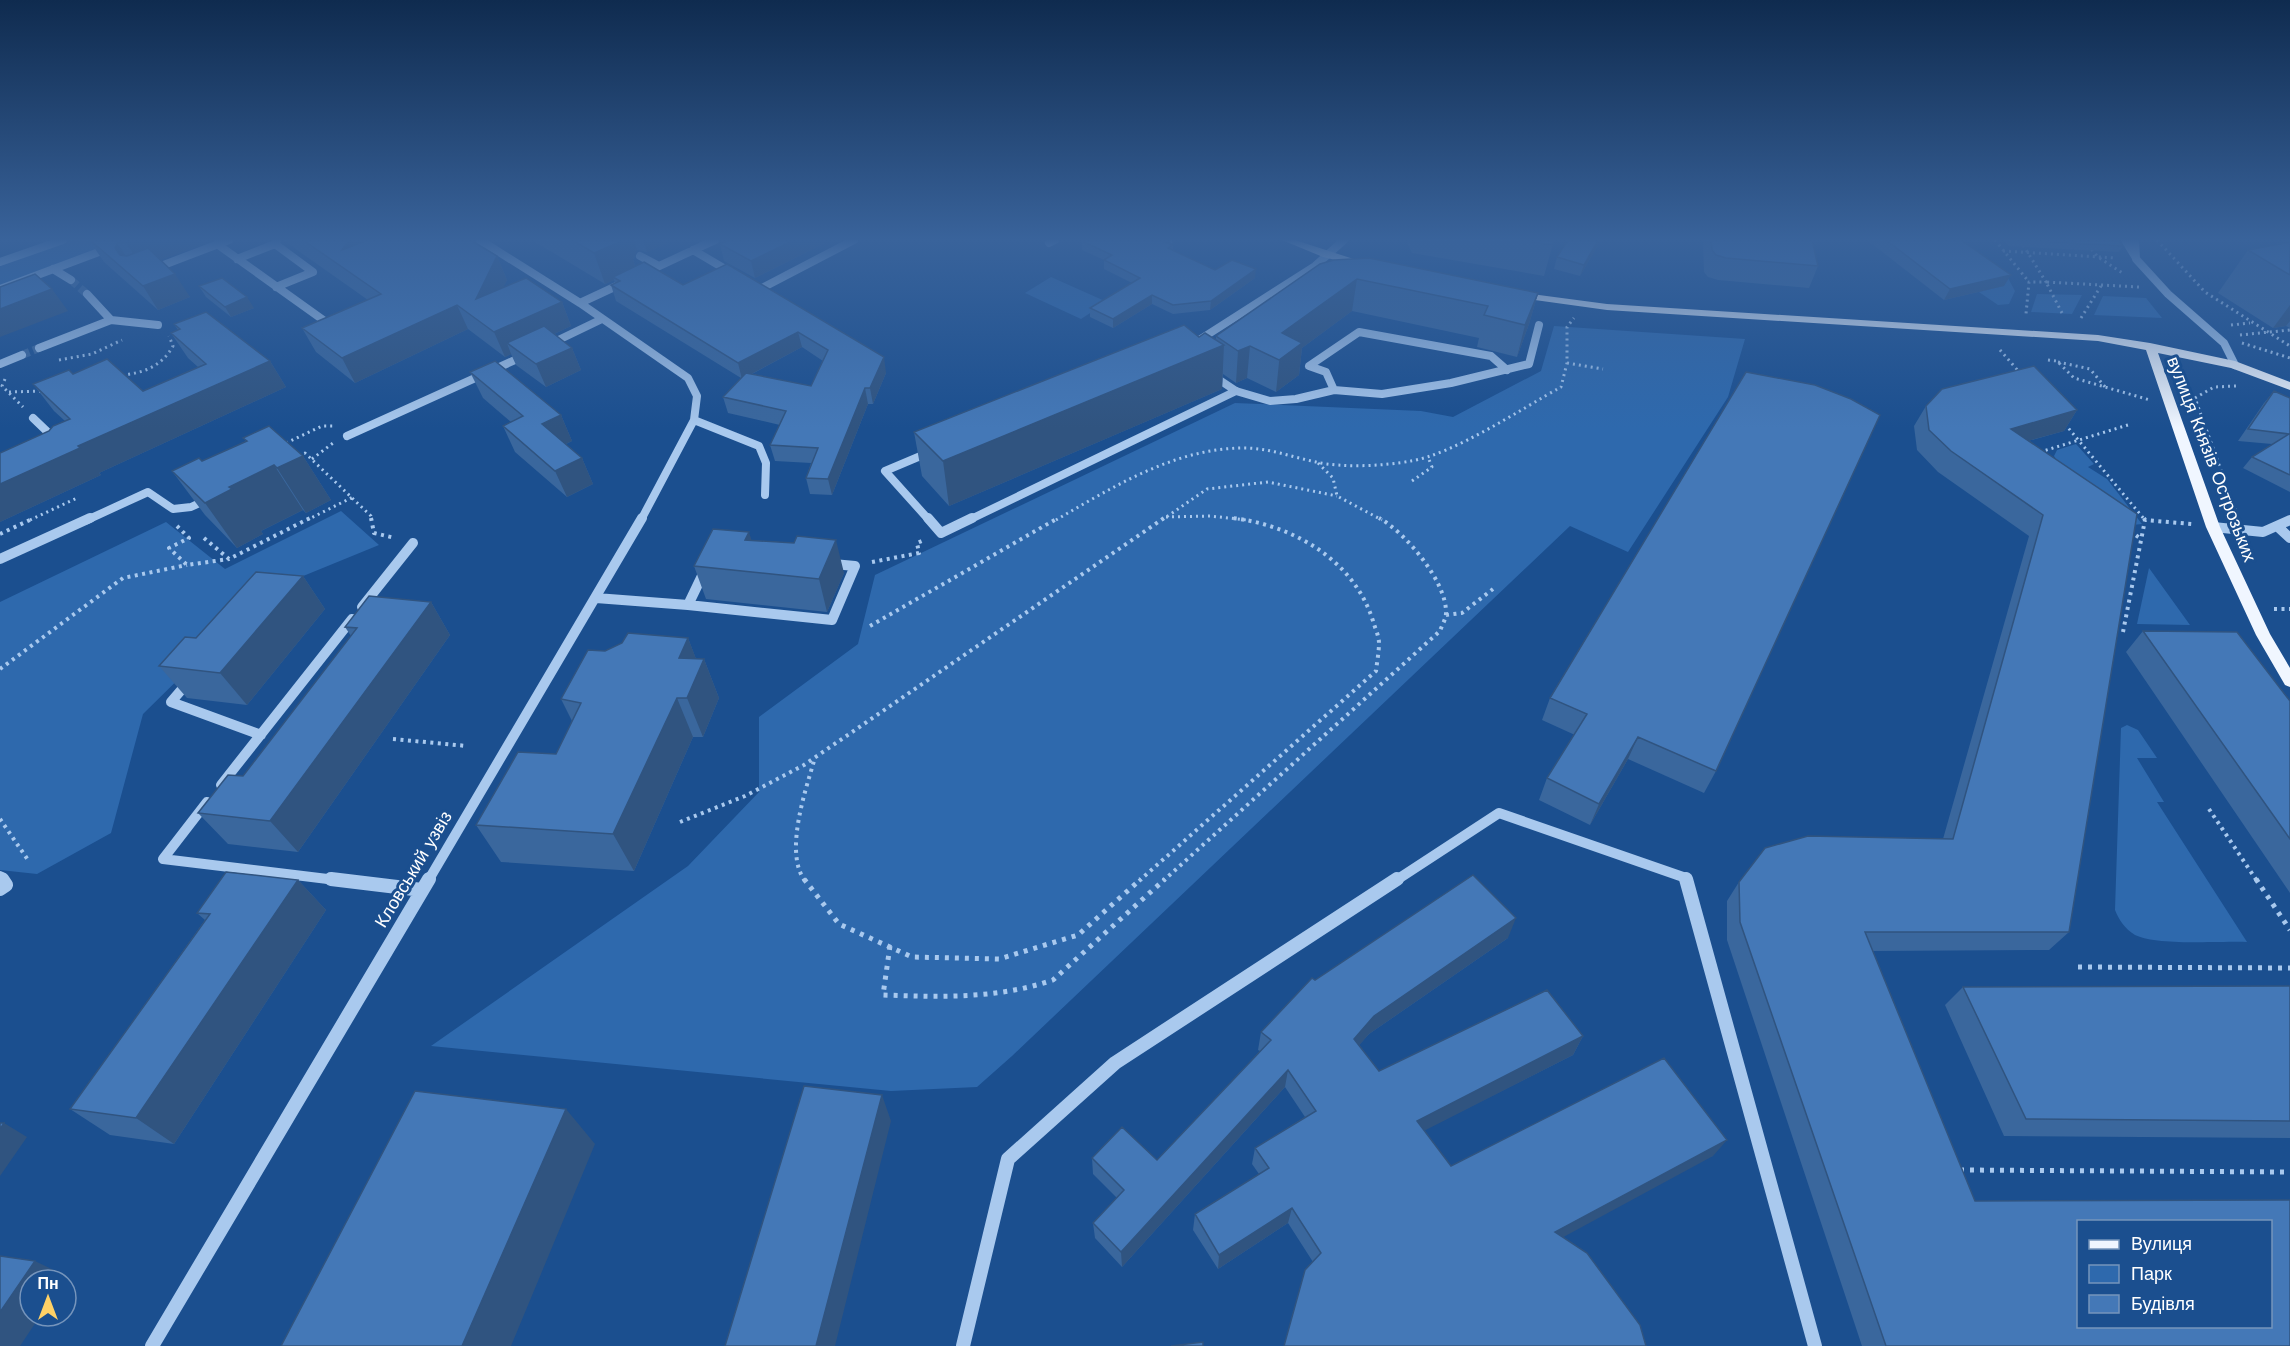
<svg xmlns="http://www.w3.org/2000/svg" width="2290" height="1346" viewBox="0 0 2290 1346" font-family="'Work Sans',sans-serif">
<rect width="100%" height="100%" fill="#1b4f8f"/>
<path fill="#2e69ad" d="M 63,240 L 131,240 L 0,289 L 0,262 Z
M 1051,277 L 1107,302 L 1081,319 L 1025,293 Z
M 2008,278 L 2015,291 L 2009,304 L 1998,305 L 1979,292 L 2003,286 Z
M 2037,294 L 2082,295 L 2072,314 L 2031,312 Z
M 2103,296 L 2146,298 L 2162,318 L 2094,315 Z
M 1554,326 L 1745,339 L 1728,397 L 1628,552 L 1570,526 L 1012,1056 L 977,1087 L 891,1091 L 431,1046 L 688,866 L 759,792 L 759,717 L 858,644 L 875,575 L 1235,403 L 1421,411 L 1453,417 L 1541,371 Z
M 2076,444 L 2094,464 L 2088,467 L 2107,479 L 2142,524 L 2132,525 L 2059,464 L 2054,456 L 2057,450 Z
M 341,511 L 379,545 L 269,590 L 143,714 L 111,833 L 37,874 L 0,870 L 0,602 L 166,522 L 225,569 Z
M 2149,568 L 2190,625 L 2137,624 Z
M 2127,725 L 2138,730 L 2157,758 L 2137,758 L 2164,802 L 2157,802 L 2247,942 C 2220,941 2158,946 2135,935 C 2125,929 2119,920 2115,910 L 2121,728 Z"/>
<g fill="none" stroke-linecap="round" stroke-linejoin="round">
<path stroke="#3d69a0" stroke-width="8" stroke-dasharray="8 4" stroke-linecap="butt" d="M 71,280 L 87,294
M 22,355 L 39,348"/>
<path stroke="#a9c9ee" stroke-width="3" stroke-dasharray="2 4" stroke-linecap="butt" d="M 1995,240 L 2029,282
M 2020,240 L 2046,282 L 2029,282 L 2026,314
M 2084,240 L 2098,257 L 2124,274
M 2157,240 L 2205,292 L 2290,346
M 1165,245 L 1174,240
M 2003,251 L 2116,258
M 2062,313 L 2046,282 L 2139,287
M 2081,318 L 2101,286
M 2231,325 L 2250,323
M 2240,335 L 2290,330
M 2242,343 L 2290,358
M 2000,350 L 2020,373
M 59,360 L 92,354 L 122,340
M 2048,360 L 2057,361 L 2074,378 L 2150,400
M 2058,362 L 2090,369 L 2106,388
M 1567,363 L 1603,369
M 122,375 C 144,373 162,366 173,346 L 169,336
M 5,379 L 2,386 L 23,407
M 2236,386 L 2214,387 L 2195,398 L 2236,512
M 9,392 L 44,391
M 2065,424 L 2145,520
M 286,443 L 322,426 L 334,426
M 2040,452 L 2131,424
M 299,456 L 305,453 L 371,516 L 372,520
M 312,459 L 333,443
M 1318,463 L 1333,478 L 1337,496 L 1382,520
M 1412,481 L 1432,467 L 1428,457
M 1166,517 L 1210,516 L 1247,520
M 30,520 L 77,498
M 307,520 L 353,497
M 1056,520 C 1113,487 1175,448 1244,448 C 1269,448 1292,457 1316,462 C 1342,468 1384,466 1411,461 C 1454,454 1521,409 1561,387 L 1567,363 L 1567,327 L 1574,318
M 1162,520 L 1207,489 L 1268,482 L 1337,496"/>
<path stroke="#a9c9ee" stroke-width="4" stroke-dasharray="3 4.5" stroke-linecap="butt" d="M 371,518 L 374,533 L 395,538
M 2144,518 L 2145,520
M 177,526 L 189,538 L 169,548 L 187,565 L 229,559
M 2130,531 L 2141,539
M 0,534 L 34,518
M 204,538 L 229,559 L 310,518
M 872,562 L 919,553 L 917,543 L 924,540
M 2274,609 L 2290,609
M 1446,615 L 1462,613 L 1493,589
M 870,626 L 1058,518
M 2123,632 L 2145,520 L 2192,524
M 0,669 L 123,578 L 187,565
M 393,739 L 467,746
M 2209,809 L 2257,881
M 0,819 L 28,860
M 680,822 L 745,796 L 804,765 L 1164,518
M 805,881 C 784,853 805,792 814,761
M 1139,881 L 1376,671 C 1377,662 1379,652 1379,643 C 1379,636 1375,628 1373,621 C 1354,560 1293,525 1232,518
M 1163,881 L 1440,631 C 1442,625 1446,619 1446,613 C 1447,582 1405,532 1379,518"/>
<path stroke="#a9c9ee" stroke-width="5" stroke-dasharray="4 6" stroke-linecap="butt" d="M 804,879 L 839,924 L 912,957 L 999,959 L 1078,935 L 1141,879
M 2256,879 L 2290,930
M 890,946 L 883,995 C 942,997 997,999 1053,980 L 1165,879
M 2078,967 L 2290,968
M 1960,1170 L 2290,1172"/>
<path stroke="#a9c9ee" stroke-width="8" d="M 480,240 L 580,303 L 688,378 L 697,396 L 694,420 L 641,520
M 2125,240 L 2136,258
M 2135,240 L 2136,259 L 2168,294 L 2224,343 L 2235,365
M 1049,243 L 1055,240
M 217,244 L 333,327
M 693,250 L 732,273
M 640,256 L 659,266
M 237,259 L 275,244
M 0,262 L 63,240
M 53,269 L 71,280
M 153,269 L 229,240
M 642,274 L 715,240
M 753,285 L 760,289 L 854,240
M 276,287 L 313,272 L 275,244 L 277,240
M 0,289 L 131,240
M 87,294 L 111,320 L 158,325
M 580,303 L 623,283
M 1196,342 L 1315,266 L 1344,240
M 548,345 L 602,319
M 39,348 L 111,320
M 0,364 L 22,355
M 1212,375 L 1236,391 L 1270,401 L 1296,399 L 1334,390 L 1382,394 L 1451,383 L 1529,364 L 1539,325
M 1334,390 L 1326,372 L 1309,366 L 1359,332 L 1491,356 L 1507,370
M 33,418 L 57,441
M 694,420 L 759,446 L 766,463 L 765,495
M 347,436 L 526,355
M 87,520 L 148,492 L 173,509 L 191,507 L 208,499
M 929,520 L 885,471 L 930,452
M 969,520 L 1236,391"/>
<path stroke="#a9c9ee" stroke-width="10" d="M 928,518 L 941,533 L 972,518
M 2277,526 L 2290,538
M 2213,527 L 2263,532 L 2290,520
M 713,553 L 855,566 L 832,620 L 688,605 Z
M 0,559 L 90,518
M 596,598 L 688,605
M 362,607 L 413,543
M 189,681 L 171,702 L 261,735
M 221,785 L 352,619
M 207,802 L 163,859 L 344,881
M 0,876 L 3,881
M 428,881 L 642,518
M 1395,881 L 1499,813 L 1686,878 L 1687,881"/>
<path stroke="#a9c9ee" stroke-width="14" d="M 331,879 L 422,890
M 1686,879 L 1815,1346
M 0,889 L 6,885 L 2,879
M 152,1346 L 429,879
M 963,1346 L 1008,1159 L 1115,1063 L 1397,879"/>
<path fill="#f0f6ff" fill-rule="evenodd" d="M 1282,240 L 1295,240 L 1369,264 L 1364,267 L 1323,257 Z
M 1517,292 L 1607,304 L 2098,335 L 2150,343 L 2235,361 L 2290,382 L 2290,390 L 2231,368 L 2158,353 L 2220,527 L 2270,634 L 2290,668 L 2290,687 L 2285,685 L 2256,635 L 2206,527 L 2146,350 L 2098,341 L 1607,310 L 1513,297 L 1512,295 Z"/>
</g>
<path fill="#3a679d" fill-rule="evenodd" d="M 89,240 L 215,240 L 160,260 L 190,297 L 158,310 L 104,262 Z
M 283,240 L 470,240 L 497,256 L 507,280 L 503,287 L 562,302 L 571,326 L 554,334 L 572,348 L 581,370 L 546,387 L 516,365 L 511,354 L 505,357 L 468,329 L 355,383 L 316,352 L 302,328 L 368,300 Z
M 532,240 L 675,240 L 647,252 L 637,250 L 634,258 L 633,259 L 635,266 L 683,285 L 727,264 L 886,373 L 873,404 L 868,404 L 832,495 L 810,494 L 806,478 L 811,463 L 775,461 L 770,445 L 780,425 L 728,413 L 723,397 L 741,378 L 616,301 L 611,285 L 615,283 L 614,280 L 605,284 ZM 802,347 L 823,361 L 811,386 L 752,374 Z
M 729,240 L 831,240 L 755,278 L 724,261 L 720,244 Z
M 1406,240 L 1554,240 L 1544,276 L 1412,253 Z
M 1568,240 L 1601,240 L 1580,276 L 1554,269 L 1557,257 Z
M 1703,240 L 1812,240 L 1818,266 L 1809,288 L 1718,280 L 1708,277 L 1704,272 Z
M 1867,240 L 1961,240 L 2004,286 L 1944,300 Z
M 2004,240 L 2118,240 L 2123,246 L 2119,252 L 2008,246 Z
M 1082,241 L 1173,245 L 1173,251 L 1215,270 L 1255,278 L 1210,310 L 1173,314 L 1152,304 L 1113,328 L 1090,317 L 1090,308 L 1132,283 L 1104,269 L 1104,260 L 1082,250 Z
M 2290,242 L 2290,328 L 2286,326 L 2273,328 L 2218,293 L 2248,250 Z
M 1320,264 L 1538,293 L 1529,324 L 1517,357 L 1477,347 L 1479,338 L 1352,311 L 1302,348 L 1299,375 L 1276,392 L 1247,378 L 1236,383 L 1223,374 L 1222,389 L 949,506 L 922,476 L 914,432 L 1199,337 L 1216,340 L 1216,336 Z
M 199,286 L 254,308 L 231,317 L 206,297 Z
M 174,324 L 270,361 L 286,387 L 99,473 L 101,475 L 0,522 L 0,453 L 49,431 L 65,421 L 54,411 L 33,384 L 73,374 L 143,391 L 198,367 L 188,358 L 171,333 L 178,330 Z
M 470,372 L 561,415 L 572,441 L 566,444 L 582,458 L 593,484 L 567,497 L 515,452 L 503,426 L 511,422 L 483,398 Z
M 2274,391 L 2290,398 L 2290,492 L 2243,468 L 2252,457 L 2272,444 L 2238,441 L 2264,403 Z
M 1926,406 L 2077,410 L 2064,431 L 2028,441 L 2137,514 L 2069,932 L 2049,950 L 1873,951 L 1975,1201 L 2290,1346 L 1862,1346 L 1727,940 L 1727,901 L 1739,882 L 1943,839 L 2029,536 L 1938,472 L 1917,450 L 1914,426 Z
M 243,438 L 303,456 L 331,500 L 306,513 L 303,510 L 261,531 L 263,534 L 237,548 L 205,515 L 172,471 L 202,461 L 246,441 Z
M 751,540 L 794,543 L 844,573 L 827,612 L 706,599 L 694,566 Z
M 303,576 L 325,609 L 247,705 L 187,698 L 159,666 L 196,638 Z
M 431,602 L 450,635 L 298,852 L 228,844 L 198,813 L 243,776 L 351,636 L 345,627 Z
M 2143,631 L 2290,701 L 2290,893 L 2126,652 Z
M 688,638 L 696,659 L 704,659 L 719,698 L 703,737 L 693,737 L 634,871 L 501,862 L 476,825 L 556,754 L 572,721 L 561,699 L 605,651 Z
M 1550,698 L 1716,771 L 1704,793 L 1628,759 L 1590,825 L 1539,800 L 1547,778 L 1575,735 L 1542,720 Z
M 298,880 L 326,910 L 174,1144 L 110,1135 L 70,1109 L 205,920 L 197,913 Z
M 1508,938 L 1369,1034 L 1359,1045 L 1379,1071 L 1583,1036 L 1573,1055 L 1424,1130 L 1451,1166 L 1713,1156 L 1313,1262 L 1288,1223 L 1218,1269 L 1193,1230 L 1195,1214 L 1259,1174 L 1252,1164 L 1255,1148 L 1305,1117 L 1285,1087 L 1122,1267 L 1095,1238 L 1093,1223 L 1117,1198 L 1093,1174 L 1092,1158 L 1157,1160 L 1260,1051 L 1258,1050 L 1261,1032 L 1315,980 Z
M 2290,986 L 2290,1138 L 2004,1136 L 1945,1005 L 1963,987 Z"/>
<path fill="#305480" d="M 25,240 L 34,240 L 27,242 Z
M 136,240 L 215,240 L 142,267 L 126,243 Z
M 349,240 L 376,240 L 342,250 Z
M 617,240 L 634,240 L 637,250 L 634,258 L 633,259 L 636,270 L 613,277 L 614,280 L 605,284 L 594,253 Z
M 643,240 L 675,240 L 647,252 Z
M 794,240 L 831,240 L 755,278 L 751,261 Z
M 1598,240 L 1601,240 L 1580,276 L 1584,265 Z
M 117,243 L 133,266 L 131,272 L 115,248 Z
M 497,256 L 507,280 L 486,323 L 476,299 Z
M 1256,269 L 1255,278 L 1210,310 L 1211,301 Z
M 175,274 L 190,297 L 158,310 L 143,286 Z
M 2011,275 L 2004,286 L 1944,300 L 1950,289 Z
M 1357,279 L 1352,311 L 1302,348 L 1299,375 L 1276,392 L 1282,333 Z
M 52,289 L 68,311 L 0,337 L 0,309 Z
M 1538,293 L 1529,324 L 1517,357 L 1525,325 Z
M 1152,295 L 1152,304 L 1113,328 L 1113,319 Z
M 247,297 L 254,308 L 231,317 L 225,307 Z
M 562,302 L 571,326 L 517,351 L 507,343 L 511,354 L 505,357 L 494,332 Z
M 457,305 L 468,329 L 355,383 L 342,358 Z
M 2290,305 L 2290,321 L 2286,326 L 2273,328 Z
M 798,332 L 802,347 L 742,379 L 738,363 Z
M 1224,345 L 1222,389 L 949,506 L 943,461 Z
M 1250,346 L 1247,378 L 1236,383 L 1238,351 Z
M 572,348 L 581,370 L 546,387 L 536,364 Z
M 884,357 L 886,373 L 873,404 L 870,388 Z
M 270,361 L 286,387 L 99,473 L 101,475 L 0,522 L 0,484 L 78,446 Z
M 865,388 L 868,404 L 832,495 L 828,479 Z
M 2077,410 L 2064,431 L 1998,449 L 2011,429 Z
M 561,415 L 572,441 L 553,450 L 542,424 Z
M 303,456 L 331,500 L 306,513 L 277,468 Z
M 582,458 L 593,484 L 567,497 L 555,471 Z
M 274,465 L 303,510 L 261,531 L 263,534 L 237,548 L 205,503 L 229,487 Z
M 749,532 L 759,565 L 745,540 Z
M 836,540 L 844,573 L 827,612 L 819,579 Z
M 303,576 L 325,609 L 247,705 L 220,673 Z
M 431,602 L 450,635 L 298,852 L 270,821 Z
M 688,638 L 700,669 L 704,659 L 719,698 L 703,737 L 687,698 L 679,658 Z
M 677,698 L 693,737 L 634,871 L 613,834 Z
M 1638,737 L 1628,759 L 1590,825 L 1599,804 Z
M 298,880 L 326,910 L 174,1144 L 136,1118 Z
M 1516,918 L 1508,938 L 1369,1034 L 1349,1057 L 1354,1039 L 1374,1016 Z
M 1583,1036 L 1573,1055 L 1410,1138 L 1417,1121 Z
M 1288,1070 L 1285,1087 L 1122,1267 L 1121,1252 Z
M 882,1095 L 891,1121 L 835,1346 L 816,1346 Z
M 566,1109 L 595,1144 L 511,1346 L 462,1346 Z
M 4,1123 L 27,1137 L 0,1176 L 0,1129 Z
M 1727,1140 L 1713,1156 L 1545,1247 L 1555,1232 Z
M 1292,1208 L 1288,1223 L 1218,1269 L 1219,1255 Z
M 35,1261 L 66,1276 L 63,1280 L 30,1280 L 30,1316 L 40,1316 L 20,1346 L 0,1346 L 0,1312 Z"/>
<path fill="#4478b7" stroke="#305480" stroke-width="1.5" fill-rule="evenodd" d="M 90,240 L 136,240 L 126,243 L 117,243 L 115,248 L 120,255 L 127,256 L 148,248 L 175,274 L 143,286 Z
M 303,240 L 349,240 L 342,250 L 368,240 L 470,240 L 497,256 L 476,299 L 526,278 L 562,302 L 494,332 L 457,305 L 342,358 L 302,328 L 381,294 Z
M 572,240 L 624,240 L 594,253 Z
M 729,240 L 794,240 L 751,261 L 720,244 Z
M 1085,240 L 1159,240 L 1173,245 L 1168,248 L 1215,270 L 1232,260 L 1256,269 L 1211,301 L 1173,305 L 1152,295 L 1113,319 L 1090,308 L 1140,278 L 1104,260 L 1112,255 L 1082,241 Z
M 1519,240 L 1554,240 L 1552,245 Z
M 1568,240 L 1598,240 L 1584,265 L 1557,257 Z
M 1711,240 L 1812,240 L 1818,266 L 1726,258 L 1716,255 L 1712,250 Z
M 1886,240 L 1961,240 L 2011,275 L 1950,289 Z
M 2015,240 L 2118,240 L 2123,246 Z
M 2290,242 L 2290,275 L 2248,250 Z
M 1369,258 L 1538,293 L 1525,325 L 1484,315 L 1488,306 L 1357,279 L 1282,333 L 1302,343 L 1279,360 L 1250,346 L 1238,351 L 1216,336 L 1320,264 L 1334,260 Z
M 644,262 L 683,285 L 727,264 L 884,357 L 870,388 L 865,388 L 828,479 L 806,478 L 818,448 L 770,445 L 786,411 L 723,397 L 746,373 L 811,386 L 828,350 L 798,332 L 738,363 L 611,285 L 620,281 L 613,277 Z
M 35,274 L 52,289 L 0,309 L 0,287 Z
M 222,278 L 247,297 L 225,307 L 199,286 Z
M 206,312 L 270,361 L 78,446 L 80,448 L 0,484 L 0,453 L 49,431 L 53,426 L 70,419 L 33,384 L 69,370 L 73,374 L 107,359 L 143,391 L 206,364 L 171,333 L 180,329 L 174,324 Z
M 1184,325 L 1199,337 L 1205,333 L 1224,345 L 943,461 L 914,432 Z
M 544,326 L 572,348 L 536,364 L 507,343 Z
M 495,361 L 561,415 L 542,424 L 582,458 L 555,471 L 503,426 L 523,416 L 470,372 Z
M 2034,366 L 2077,410 L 2011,429 L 2137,514 L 2069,932 L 1865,932 L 1975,1201 L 2290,1200 L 2290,1346 L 1886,1346 L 1740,922 L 1739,882 L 1765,848 L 1808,836 L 1953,839 L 2043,515 L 1951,451 L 1929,430 L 1926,406 L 1942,389 ZM 2079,1221 L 2271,1221 L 2271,1326 L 2079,1326 Z
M 1746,372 L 1815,385 L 1851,399 L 1880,415 L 1716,771 L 1638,737 L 1599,804 L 1547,778 L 1587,714 L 1550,698 Z
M 2274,391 L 2290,398 L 2290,475 L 2252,457 L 2289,434 L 2248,429 Z
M 269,426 L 303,456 L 277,468 L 274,465 L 229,487 L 232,489 L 205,503 L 172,471 L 199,458 L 202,461 L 247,441 L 243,438 Z
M 713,529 L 749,532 L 745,540 L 794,543 L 797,536 L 836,540 L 819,579 L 694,566 Z
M 256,572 L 303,576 L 220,673 L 159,666 L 185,637 L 196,638 Z
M 369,596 L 431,602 L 270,821 L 198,813 L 228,775 L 243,776 L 357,628 L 345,627 Z
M 2143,631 L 2237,632 L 2290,701 L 2290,839 Z
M 628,633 L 688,638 L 679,658 L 704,659 L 687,698 L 677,698 L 613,834 L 476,825 L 518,752 L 556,754 L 581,703 L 561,699 L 588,650 L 605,651 L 622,643 Z
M 226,872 L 298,880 L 136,1118 L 70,1109 L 210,914 L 197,913 Z
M 1473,875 L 1516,918 L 1374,1016 L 1354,1039 L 1379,1071 L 1547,990 L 1583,1036 L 1417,1121 L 1451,1166 L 1664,1058 L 1727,1140 L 1555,1232 L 1587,1253 L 1640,1325 L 1646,1346 L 1284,1346 L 1305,1270 L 1321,1253 L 1292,1208 L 1219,1255 L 1195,1214 L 1269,1168 L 1255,1148 L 1316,1111 L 1288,1070 L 1121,1252 L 1093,1223 L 1124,1190 L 1092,1158 L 1122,1127 L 1157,1160 L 1271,1040 L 1261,1032 L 1312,978 L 1315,980 Z
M 2290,986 L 2290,1121 L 2026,1119 L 1963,987 Z
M 804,1086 L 882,1095 L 816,1346 L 725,1346 Z
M 415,1091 L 566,1109 L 462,1346 L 281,1346 Z
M 0,1123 L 4,1123 L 0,1129 Z
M 0,1256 L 35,1261 L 0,1312 Z
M 1203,1342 L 1203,1346 L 1171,1346 Z"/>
<linearGradient id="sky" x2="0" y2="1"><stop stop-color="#0f2b4f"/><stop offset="0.56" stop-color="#39639b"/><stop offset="1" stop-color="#39639b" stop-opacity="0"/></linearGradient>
<rect width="2290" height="428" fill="url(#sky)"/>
<g text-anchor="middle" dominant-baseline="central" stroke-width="6" stroke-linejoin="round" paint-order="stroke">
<g font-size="18" fill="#fff" stroke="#1b4f8f">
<text transform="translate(2212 459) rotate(69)">вулиця Князів Острозьких</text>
<text transform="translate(413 869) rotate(-59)">Кловський узвіз</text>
</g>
</g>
<rect x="2077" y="1220" width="195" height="108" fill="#1b4f8f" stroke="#7695bc" stroke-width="1.5"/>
<rect x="2089" y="1240" width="30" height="9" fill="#f0f6ff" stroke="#7695bc" stroke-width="1.5"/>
<text x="2131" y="1250" font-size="18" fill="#ffffff">Вулиця</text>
<rect x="2089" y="1265" width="30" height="18" fill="#2e69ad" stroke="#7695bc" stroke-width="1.5"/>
<text x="2131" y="1280" font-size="18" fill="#ffffff">Парк</text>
<rect x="2089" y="1295" width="30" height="18" fill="#4478b7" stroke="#7695bc" stroke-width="1.5"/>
<text x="2131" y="1310" font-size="18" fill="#ffffff">Будівля</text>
<g transform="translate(48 1298)"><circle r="28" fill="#1b4f8f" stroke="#7695bc" stroke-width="1.5"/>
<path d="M0-4.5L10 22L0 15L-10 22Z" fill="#ffd166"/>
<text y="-9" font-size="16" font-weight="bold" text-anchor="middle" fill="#ffffff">Пн</text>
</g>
</svg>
